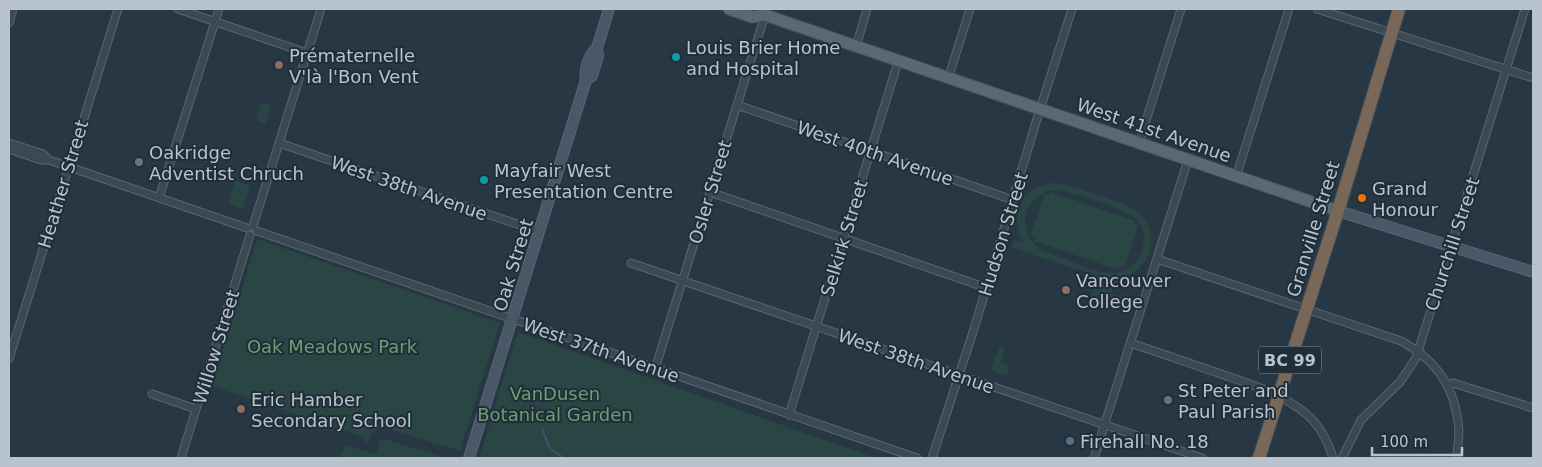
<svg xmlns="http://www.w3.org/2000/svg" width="1542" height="467" viewBox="0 0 1542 467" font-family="'DejaVu Sans',sans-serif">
<rect width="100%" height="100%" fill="#273744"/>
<path fill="#294544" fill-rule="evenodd" d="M 261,102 L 271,105 L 266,124 L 256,120 Z
M 235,181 L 250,185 L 243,209 L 228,204 Z
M 1051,183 C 1066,183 1081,189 1095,194 C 1123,203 1160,213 1150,251 C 1146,265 1136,272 1124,278 L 1125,281 L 1135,286 L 1134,289 L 1011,247 L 1013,240 L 1024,243 C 1008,216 1020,189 1051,183 ZM 1060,190 C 1074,193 1125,209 1135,218 C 1155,239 1138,274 1110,273 C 1094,272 1061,257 1044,251 C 1012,234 1023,190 1060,190 Z
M 1051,192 L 1135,221 L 1134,225 L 1138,226 L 1124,268 L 1120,267 L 1119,270 L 1034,241 L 1035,238 L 1030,236 L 1045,194 L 1049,196 Z
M 257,239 L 500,323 L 460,451 L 382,427 L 373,432 L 367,444 L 360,436 L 212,386 Z
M 1096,279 L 1114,285 L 1111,293 L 1128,299 L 1124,311 L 1090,298 Z
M 518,332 L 876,458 L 479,458 Z
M 1000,346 L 1006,348 L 1001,363 L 1010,366 L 1007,376 L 990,370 Z
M 381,438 L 447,458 L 340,458 L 345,445 L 376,454 Z"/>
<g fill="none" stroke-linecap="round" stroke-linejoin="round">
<path stroke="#3b566b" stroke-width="2" d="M 542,429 L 550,449 L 564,458"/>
<g stroke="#5a6671" stroke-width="9">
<path id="street" d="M 178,9 L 307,53
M 1317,9 L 1533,78
M 9,23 L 13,9
M 856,47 L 867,9
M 948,79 L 970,9
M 737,105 L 1013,200
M 9,143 L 43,154 L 49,160
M 279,143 L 540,232
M 1139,143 L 1181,9
M 9,149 L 41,160 L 49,160 L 247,228
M 1236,177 L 1289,9
M 710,192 L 987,288
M 159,198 L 219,9
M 253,226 L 321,9
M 257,231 L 917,458
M 1157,259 L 1401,341 C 1438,361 1456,389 1459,431 C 1459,440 1457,449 1457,458
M 631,263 L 1202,458
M 1130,343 C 1161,353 1191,364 1221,374 C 1250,384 1281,393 1305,413 C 1319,424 1328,442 1333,458
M 9,359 L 118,9
M 655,369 L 765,15
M 1449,386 L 1453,383 L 1533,408
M 152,394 L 196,409
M 789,415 L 898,62
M 181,458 L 250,235
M 932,458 L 973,332 L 1036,122 L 1072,9
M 1094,458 L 1188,160
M 1342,458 L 1361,420 L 1400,382 L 1416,358 L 1525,9"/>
</g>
<g stroke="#5a6671" stroke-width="12">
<path id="secondary" d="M 586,80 L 592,76 L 598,56 L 597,48 L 609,9
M 1338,211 L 1533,272
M 469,458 L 586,80 C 584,69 589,55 597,48"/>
</g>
<g stroke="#45525d" stroke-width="13">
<path id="primary" d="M 729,9 L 752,17 L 765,15 L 1338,211"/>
</g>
<g stroke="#46535e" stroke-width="14">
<path id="highway" d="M 1259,458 L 1338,211 L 1399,9"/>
</g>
<use href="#street" stroke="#3b4953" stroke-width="7"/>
<use href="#secondary" stroke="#495866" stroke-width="10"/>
<use href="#primary" stroke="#596873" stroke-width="11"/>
<use href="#highway" stroke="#796758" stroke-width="12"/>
</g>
<g fill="#0f9aa8" stroke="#202e39" stroke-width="2">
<circle cx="676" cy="57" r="5"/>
<circle cx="484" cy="180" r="5"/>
</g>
<g fill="#8d6e63" stroke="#202e39" stroke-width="2">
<circle cx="279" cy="65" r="5"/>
<circle cx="1066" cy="290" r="5"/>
<circle cx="241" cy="409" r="5"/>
</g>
<g fill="#6b7280" stroke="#202e39" stroke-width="2">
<circle cx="139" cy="162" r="5"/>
<circle cx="1168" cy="400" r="5"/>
</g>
<circle fill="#e8710a" stroke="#202e39" stroke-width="2" cx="1362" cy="198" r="5"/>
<circle fill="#5c6f8a" stroke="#202e39" stroke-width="2" cx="1070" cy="441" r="5"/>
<g text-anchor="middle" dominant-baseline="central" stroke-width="4" stroke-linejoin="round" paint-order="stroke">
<rect fill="#202e39" stroke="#8b96a1" stroke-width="1" x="1259" y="346.5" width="62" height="27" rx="4"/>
<g font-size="16" font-weight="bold" fill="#b9c3cd">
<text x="1290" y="360">BC 99</text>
</g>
<g font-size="18" fill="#b9c3cd" stroke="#202e39" text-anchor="start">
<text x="686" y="47">Louis Brier Home<tspan x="686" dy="21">and Hospital</tspan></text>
<text x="289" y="55">Prématernelle<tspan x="289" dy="21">V'là l'Bon Vent</tspan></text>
<text x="149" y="152">Oakridge<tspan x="149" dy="21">Adventist Chruch</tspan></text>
<text x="494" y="170">Mayfair West<tspan x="494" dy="21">Presentation Centre</tspan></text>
<text x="1372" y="188">Grand<tspan x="1372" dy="21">Honour</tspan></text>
<text x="1076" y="280">Vancouver<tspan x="1076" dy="21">College</tspan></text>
<text x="1178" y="390">St Peter and<tspan x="1178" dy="21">Paul Parish</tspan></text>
<text x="251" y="399">Eric Hamber<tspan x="251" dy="21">Secondary School</tspan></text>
<text x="1080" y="441">Firehall No. 18</text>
</g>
<g font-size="18" fill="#b9c3cd" stroke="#202e39">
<text transform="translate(1154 130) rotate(19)">West 41st Avenue</text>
<text transform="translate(875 153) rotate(19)">West 40th Avenue</text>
<text transform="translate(63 184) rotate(-73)">Heather Street</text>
<text transform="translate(409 188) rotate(19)">West 38th Avenue</text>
<text transform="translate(710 192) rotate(-73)">Osler Street</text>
<text transform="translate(1313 229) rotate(-73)">Granville Street</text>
<text transform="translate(1003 234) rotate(-73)">Hudson Street</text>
<text transform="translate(844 238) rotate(-73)">Selkirk Street</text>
<text transform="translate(1452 244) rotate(-72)">Churchill Street</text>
<text transform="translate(513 265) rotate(-73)">Oak Street</text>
<text transform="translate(216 347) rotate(-73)">Willow Street</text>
<text transform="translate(601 350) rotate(19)">West 37th Avenue</text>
<text transform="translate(916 361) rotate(19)">West 38th Avenue</text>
</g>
<g font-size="18" fill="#6f9e73" stroke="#202e39">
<text x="332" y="346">Oak Meadows Park</text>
<text x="555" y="393">VanDusen<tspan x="555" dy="21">Botanical Garden</tspan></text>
</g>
</g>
<rect width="1542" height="467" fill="none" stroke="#b9c3cd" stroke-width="20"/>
<path d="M1372 447v8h90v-8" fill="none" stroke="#b9c3cd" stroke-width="2.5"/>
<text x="1380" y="447" font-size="15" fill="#b9c3cd" stroke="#202e39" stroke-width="4" paint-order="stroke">100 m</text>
</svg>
